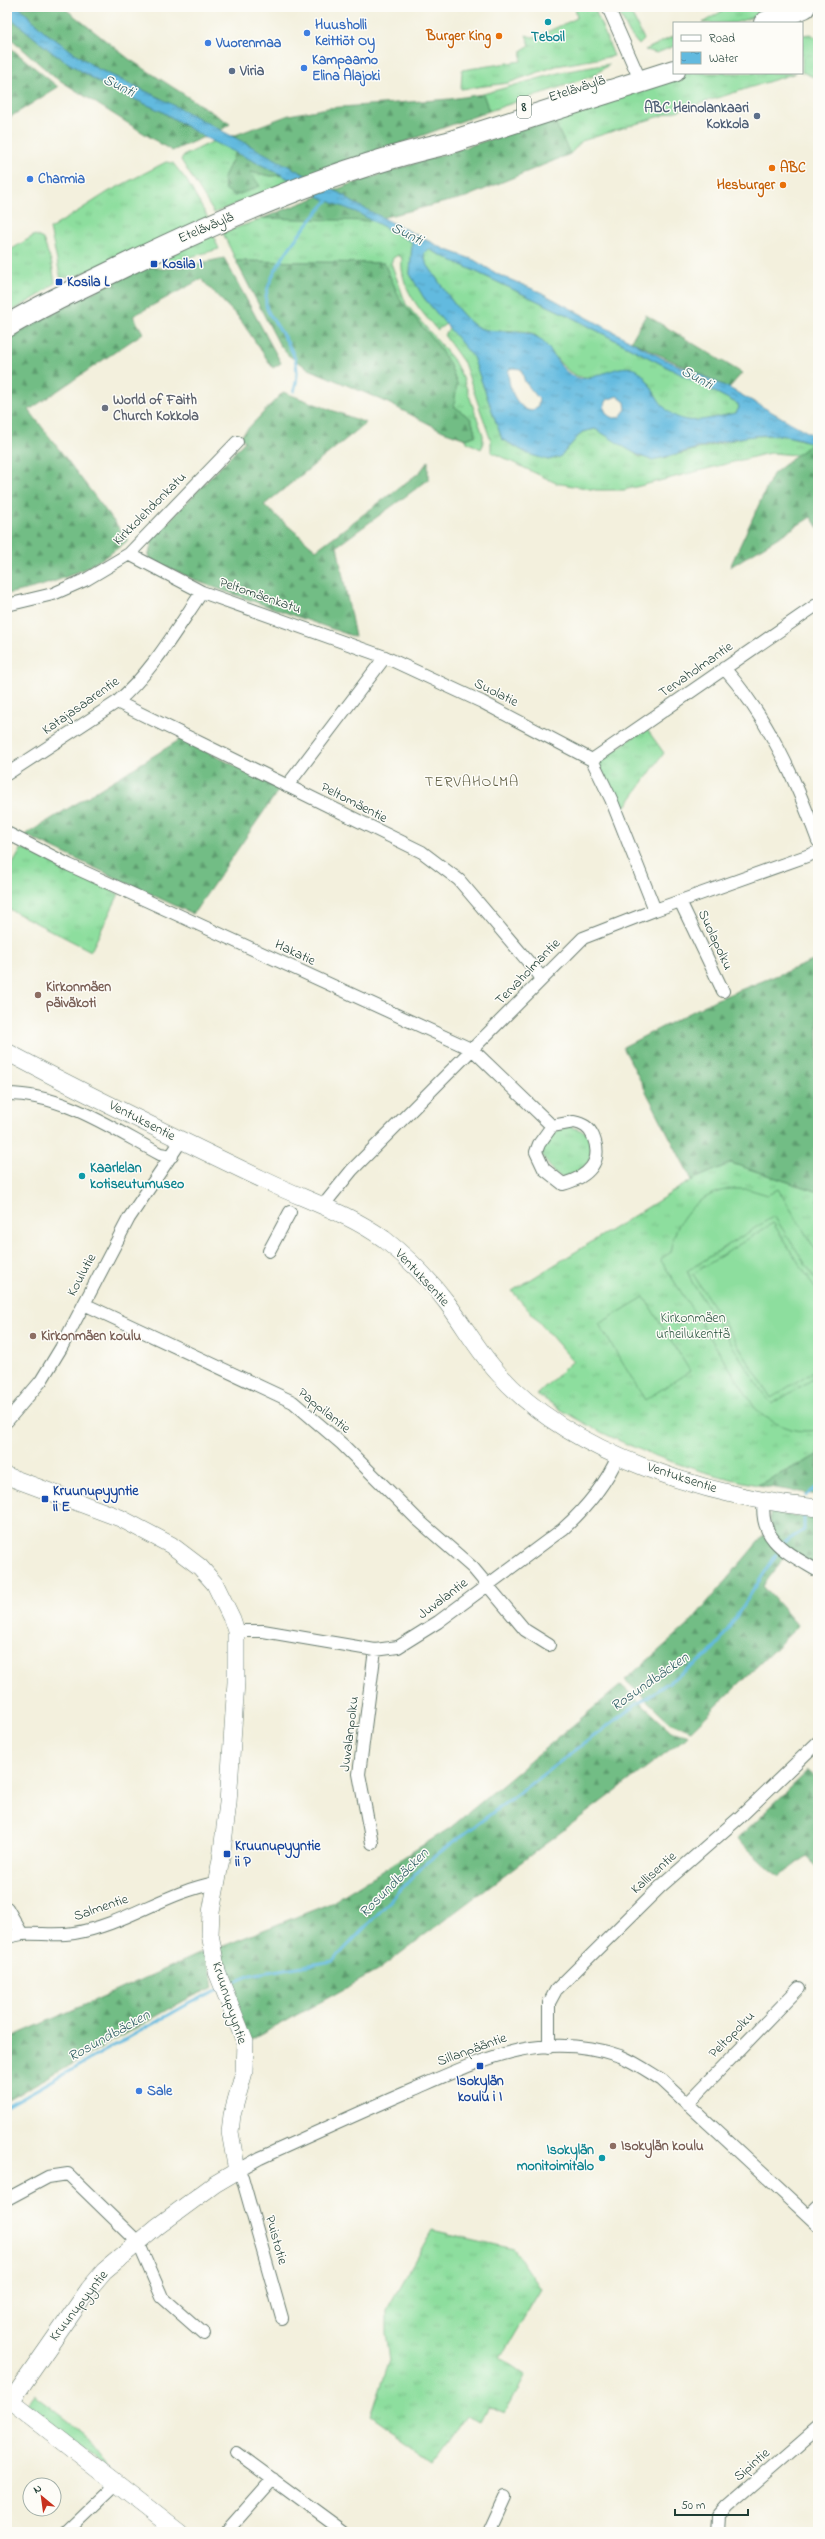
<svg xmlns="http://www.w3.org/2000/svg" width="825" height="2539" viewBox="0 0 825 2539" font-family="'Indie Flower',sans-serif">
<defs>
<pattern id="grass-tufts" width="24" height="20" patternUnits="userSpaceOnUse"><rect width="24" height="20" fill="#8dde9e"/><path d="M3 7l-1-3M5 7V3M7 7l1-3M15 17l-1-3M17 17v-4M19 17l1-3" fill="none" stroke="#79bf89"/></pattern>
<pattern id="forest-firs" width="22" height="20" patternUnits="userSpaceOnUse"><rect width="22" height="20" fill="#72bd85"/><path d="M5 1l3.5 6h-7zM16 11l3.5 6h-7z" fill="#5d9b6e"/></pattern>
<pattern id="water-ripples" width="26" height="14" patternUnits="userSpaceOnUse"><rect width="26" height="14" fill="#62badf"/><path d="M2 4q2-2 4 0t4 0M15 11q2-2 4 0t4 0" fill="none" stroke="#5098b6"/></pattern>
</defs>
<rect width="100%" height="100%" fill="#fdfcf7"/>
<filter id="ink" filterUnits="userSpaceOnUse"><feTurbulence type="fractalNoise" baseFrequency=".025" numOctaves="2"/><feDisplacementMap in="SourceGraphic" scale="8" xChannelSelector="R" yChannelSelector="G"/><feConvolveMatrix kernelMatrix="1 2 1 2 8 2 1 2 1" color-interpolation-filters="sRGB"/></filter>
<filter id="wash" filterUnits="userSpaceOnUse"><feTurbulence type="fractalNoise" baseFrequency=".012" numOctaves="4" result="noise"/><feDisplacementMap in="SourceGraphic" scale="16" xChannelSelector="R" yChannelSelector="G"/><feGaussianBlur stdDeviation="0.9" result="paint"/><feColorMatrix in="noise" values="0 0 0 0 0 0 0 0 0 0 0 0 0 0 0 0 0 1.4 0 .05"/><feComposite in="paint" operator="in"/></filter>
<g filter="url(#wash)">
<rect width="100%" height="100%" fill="#f3f0dd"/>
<path fill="url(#grass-tufts)" stroke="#568e69" d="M 575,7 L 594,7 L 614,56 L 556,66 L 508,83 L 461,89 L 462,70 L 521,61 L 522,50 L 530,45 L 526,35 L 532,37 L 538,36 L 577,18 Z
M 616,7 L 628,7 L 643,37 L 644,40 L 639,45 L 630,34 Z
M 729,7 L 783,7 L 735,23 L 702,23 Z
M 811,34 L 818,39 L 818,79 L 802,72 L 802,35 Z
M 674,36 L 674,46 L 657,53 L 645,50 Z
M 610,64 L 593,76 L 489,111 L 483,94 L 562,72 Z
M 688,73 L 796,73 L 582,141 L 570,154 L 553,119 Z
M 214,141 L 236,152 L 224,177 L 250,172 L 271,176 L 282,175 L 291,181 L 214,213 L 181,160 L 183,156 Z
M 166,162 L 173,163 L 187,181 L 208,218 L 70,279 L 68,277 L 61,279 L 50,229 L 108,192 Z
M 263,218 L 372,220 L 412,242 L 410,274 L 424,298 L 446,324 L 437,330 C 420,310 399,287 402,258 L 398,255 L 393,258 L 391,263 L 406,304 L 453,359 L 463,378 L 483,435 L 483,445 L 481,449 L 467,442 L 466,439 L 476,435 L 471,419 L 454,406 L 457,383 L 449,363 L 436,343 L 401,301 L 384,263 L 236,261 L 223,233 Z
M 35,235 L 43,239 L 52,264 L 55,283 L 38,296 L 7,314 L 7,252 Z
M 213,235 L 219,249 L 172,262 L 165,258 Z
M 428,249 L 567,315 L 738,404 L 739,408 L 736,413 L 699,421 L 679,420 L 663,408 L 647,380 L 620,368 C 580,382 575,383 549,349 C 544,343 538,336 531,333 C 516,328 497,333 482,329 C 462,323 439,280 426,263 L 424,253 Z
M 77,300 L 7,341 L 7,338 Z
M 450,328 L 473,357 L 502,439 L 528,454 L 548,460 L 560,457 L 582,432 L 595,429 L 625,445 L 639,457 L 664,458 L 749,436 L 784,435 L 812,443 L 797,455 L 771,453 L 761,455 L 624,490 L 596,490 L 556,483 L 491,452 L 491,441 L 464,363 L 444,335 Z
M 646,728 L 664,753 L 621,813 L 598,762 Z
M 22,848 L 119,894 L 91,951 L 7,908 L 7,874 Z
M 569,1126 L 586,1132 C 598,1158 588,1169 563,1178 L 554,1173 L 540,1152 C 548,1139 553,1131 569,1126 Z
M 731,1163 L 818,1192 L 818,1455 L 758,1485 C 679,1469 603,1440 537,1394 L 573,1361 L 512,1291 L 692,1180 Z
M 432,2230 L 514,2249 L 541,2289 L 500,2358 L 526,2375 L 505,2414 L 488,2407 L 480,2422 L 466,2416 L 434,2461 L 371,2416 L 390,2360 L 386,2334 L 386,2311 Z
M 35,2395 L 80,2430 L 109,2467 L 27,2405 Z"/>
<path fill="url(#forest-firs)" stroke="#487d5c" d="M 19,7 L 63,7 L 129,59 L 230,124 L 220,131 L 158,97 L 96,68 L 46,33 Z
M 7,15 L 54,54 L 105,86 L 161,111 L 204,137 L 172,151 L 53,76 L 7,35 Z
M 7,45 L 58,87 L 7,119 Z
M 483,94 L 489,111 L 309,177 L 230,137 L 289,115 L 328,108 L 450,99 Z
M 553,119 L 570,154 L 466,197 L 368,221 L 263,218 L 348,185 Z
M 236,152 L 282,175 L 271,176 L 250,172 L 260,186 L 235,196 L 225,189 L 224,177 Z
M 224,258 L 281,363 L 273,368 L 240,319 L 201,279 L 133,316 L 143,333 L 29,410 L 128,540 C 92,570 53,585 7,594 L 7,341 L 77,300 L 147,266 L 163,269 L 182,267 Z
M 236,261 L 384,263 L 401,301 L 436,343 L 449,363 L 457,383 L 454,406 L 471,419 L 476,435 L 466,439 L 443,431 L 382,400 L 309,369 L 288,355 L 279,344 Z
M 646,315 L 742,373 L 729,388 L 631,341 Z
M 283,392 L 366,423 L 264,505 L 316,550 L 420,472 L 428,461 L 428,480 L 337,546 L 355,637 L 199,582 L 148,558 L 153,538 L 245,441 L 240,437 Z
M 818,432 L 818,528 L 811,517 L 730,567 L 773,474 L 812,443 Z
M 181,739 L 280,788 L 193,914 L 25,835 Z
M 818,959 L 818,1192 L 731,1163 L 692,1180 L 623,1047 L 715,1000 Z
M 818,1455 L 818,1495 L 758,1485 Z
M 770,1512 L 818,1519 L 818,1560 L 813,1564 C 792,1551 768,1540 770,1512 Z
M 764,1535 L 785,1556 L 763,1586 L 798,1626 L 691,1731 L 670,1722 L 625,1680 L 689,1624 Z
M 621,1685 L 671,1731 L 688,1736 L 377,1971 L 249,2041 L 216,1949 L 331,1903 L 450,1828 Z
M 808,1771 L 818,1779 L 818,1868 L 806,1856 L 779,1877 L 737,1839 Z
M 204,1952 L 214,1987 L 189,1998 L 7,2100 L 7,2039 Z"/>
<path fill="#8dde9e" stroke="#568e69" d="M 729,1189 L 748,1189 L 768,1195 L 778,1189 L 818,1254 L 818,1283 L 774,1216 L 687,1271 L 693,1284 L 762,1392 L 772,1404 L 818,1376 L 818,1430 C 794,1434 773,1425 755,1408 L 660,1259 L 670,1253 C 675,1219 695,1196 729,1189 Z
M 773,1223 L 818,1293 L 818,1368 L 771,1398 L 693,1274 Z
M 644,1297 L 690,1371 L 645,1400 L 599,1324 Z"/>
<path fill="url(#water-ripples)" stroke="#407c8a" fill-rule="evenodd" d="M 7,7 L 19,7 L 46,33 L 96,68 L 158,97 L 345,196 L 352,202 L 444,249 L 474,260 L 499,275 L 540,292 L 662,358 L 729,388 L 818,438 L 818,446 C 766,419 705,449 652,460 C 634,456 612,438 595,429 L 582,432 L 560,457 L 548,460 L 528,454 L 502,439 L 473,357 L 424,298 L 410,274 L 412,242 L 356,212 L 323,199 L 282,175 L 204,137 L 161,111 L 105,86 L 54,54 L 7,15 ZM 428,249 L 567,315 L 738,404 L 739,408 L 736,413 C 699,420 677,432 655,394 C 650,386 645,375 637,370 C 619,360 597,382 578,378 C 559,373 554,350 540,339 C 523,327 501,334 482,329 C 462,323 439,280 426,263 L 424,253 ZM 514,368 L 521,369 L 525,382 L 539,399 L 538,406 L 532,411 C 516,410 506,383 509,369 ZM 617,396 L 625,402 L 626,409 L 620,417 C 612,420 606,416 604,407 L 607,400 Z"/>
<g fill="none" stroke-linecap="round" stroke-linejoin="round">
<path stroke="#62badf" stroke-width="3" d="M 294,391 C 303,363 291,348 276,324 C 273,320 269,314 267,309 C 257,280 311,219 330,198
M 807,1495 L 818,1486
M 785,1542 L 804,1530 L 804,1517
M 228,1985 L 250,1975 L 333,1961 L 427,1862 L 630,1709 L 708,1655 L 721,1640 L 776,1555
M 7,2106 L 190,2003 L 219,1989"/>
</g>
</g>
<g filter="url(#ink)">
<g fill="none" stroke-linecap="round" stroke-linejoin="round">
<g stroke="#697c6f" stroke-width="14">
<path id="street" d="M 608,7 L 641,82
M 129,554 L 202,592 L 385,657 L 482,702 L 592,760 L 611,799 L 655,910
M 7,605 L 53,594 L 87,579 L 129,554 L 237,442
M 724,668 C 768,718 796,780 818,841
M 117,702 L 422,852 L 459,880 L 542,978
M 592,760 L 818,604
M 7,774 L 117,702 C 152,672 176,630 202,592
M 287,786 L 385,657
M 7,833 L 69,865 L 473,1050 L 552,1126
M 680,901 L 723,991
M 7,1094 C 63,1094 111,1128 160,1154 L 172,1156
M 574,1122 C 583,1124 589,1127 593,1136 C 604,1162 588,1177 563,1184 L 544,1169 L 536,1152 L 539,1144 L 552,1126 Z
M 322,1207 L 352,1170 L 583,938 L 655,910 L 818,852
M 269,1251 L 290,1212
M 84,1304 L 293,1402 L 342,1444 L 417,1519 L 473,1568 L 525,1630 L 549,1645
M 7,1421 L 41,1381 L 61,1348 L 129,1218 L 181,1141
M 764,1500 C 758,1541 788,1553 818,1571
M 236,1631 L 263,1631 L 375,1650 L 398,1647 L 438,1622 L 563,1529 C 585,1509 606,1484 618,1456
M 372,1843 L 359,1774 L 375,1650
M 7,1908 L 22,1934 C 39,1933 57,1936 74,1933 C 124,1925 166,1892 216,1883
M 7,1937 L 22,1934
M 549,2047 L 549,2003 L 556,1990 L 660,1887 L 740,1817 L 818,1742
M 687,2104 L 799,1988
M 7,2199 L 48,2177 L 68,2174 L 138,2242 L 162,2297 L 204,2334
M 809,2216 L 818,2207
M 282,2318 L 242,2177 L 237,2171 L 260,2158 C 311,2135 361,2112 412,2090 C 481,2060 542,2029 620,2056 C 635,2062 649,2072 662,2080 L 818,2225
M 237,2453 L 343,2531
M 66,2532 L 116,2484
M 226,2532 L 273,2479
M 489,2532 L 505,2497
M 718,2532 L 719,2516 L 727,2507 L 818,2428"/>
</g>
<g stroke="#697c6f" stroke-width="18">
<path id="secondary" d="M 7,1052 C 93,1098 180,1140 268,1182 C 306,1200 350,1214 384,1239 C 407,1257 430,1280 448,1304 C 465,1327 479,1352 498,1373 C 570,1455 712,1498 818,1508
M 7,1476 L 120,1518 L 171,1545 L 200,1567 L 215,1584 L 232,1619 L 236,1631 L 236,1682 L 228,1803 L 221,1859 L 211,1912 L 210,1934 L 217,1972 L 245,2042 L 244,2072 L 232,2115 L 230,2132 L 237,2171 L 215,2184 L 158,2226 L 104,2271 L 89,2289 L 11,2401
M 7,2398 L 179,2532"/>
</g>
<g stroke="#697c6f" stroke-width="24">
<path id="highway" d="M 765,23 L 804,7
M 7,326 C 45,303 86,285 126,265 C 228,216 336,168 448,143 L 674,71"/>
</g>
<use href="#street" stroke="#fff" stroke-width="12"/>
<use href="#secondary" stroke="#fff" stroke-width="17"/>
<use href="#highway" stroke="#fff" stroke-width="22"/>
</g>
</g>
<g fill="#0f9aa8" stroke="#fdfcf7" stroke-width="1.5">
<circle cx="548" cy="22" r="4"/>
<circle cx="82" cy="1176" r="4"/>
<circle cx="602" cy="2158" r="4"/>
</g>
<g fill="#3f7fe0" stroke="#fdfcf7" stroke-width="1.5">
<circle cx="307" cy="33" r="4"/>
<circle cx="208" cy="43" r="4"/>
<circle cx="304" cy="68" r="4"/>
<circle cx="30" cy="179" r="4"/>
<circle cx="139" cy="2091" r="4"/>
</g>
<g fill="#e8710a" stroke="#fdfcf7" stroke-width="1.5">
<circle cx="499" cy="36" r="4"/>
<circle cx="772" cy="168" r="4"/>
<circle cx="783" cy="185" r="4"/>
</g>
<g fill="#5c6f8a" stroke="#fdfcf7" stroke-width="1.5">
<circle cx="232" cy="71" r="4"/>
<circle cx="757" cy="116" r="4"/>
</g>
<g fill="#1a4fb4" stroke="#fdfcf7" stroke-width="1.5">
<rect x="150" y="260" width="8" height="8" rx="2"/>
<rect x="55" y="278" width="8" height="8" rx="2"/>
<rect x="41" y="1495" width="8" height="8" rx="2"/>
<rect x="223" y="1850" width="8" height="8" rx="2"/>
<rect x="476" y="2062" width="8" height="8" rx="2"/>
</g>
<circle fill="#6b7280" stroke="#fdfcf7" stroke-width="1.5" cx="105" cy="408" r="4"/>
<g fill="#8d6e63" stroke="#fdfcf7" stroke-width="1.5">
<circle cx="38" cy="995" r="4"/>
<circle cx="33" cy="1336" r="4"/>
<circle cx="613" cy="2146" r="4"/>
</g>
<g text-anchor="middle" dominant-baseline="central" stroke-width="3" stroke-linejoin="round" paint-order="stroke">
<rect fill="#fdfcf7" stroke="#62766e" stroke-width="1" x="517" y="96" width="14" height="22" rx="3"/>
<g font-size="13" font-weight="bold" fill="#1f3d34">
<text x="524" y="107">8</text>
</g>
<g font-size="14" font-weight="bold" fill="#366cbe" stroke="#fdfcf7" text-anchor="start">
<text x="315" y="25">Huusholli<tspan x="315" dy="16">Keittiöt Oy</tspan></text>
<text x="216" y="43">Vuorenmaa</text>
<text x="312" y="60">Kampaamo<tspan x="312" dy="16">Elina Alajoki</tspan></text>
<text x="38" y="179">Charmia</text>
<text x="147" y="2091">Sale</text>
</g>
<g font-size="14" font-weight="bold" fill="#c56008" stroke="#fdfcf7" text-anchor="end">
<text x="491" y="36">Burger King</text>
<text x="780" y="168" text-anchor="start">ABC</text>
<text x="775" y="185">Hesburger</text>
</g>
<g font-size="14" font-weight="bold" fill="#0d838f" stroke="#fdfcf7">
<text x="548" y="37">Teboil</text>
<text x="90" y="1168" text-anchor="start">Kaarlelan<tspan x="90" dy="16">kotiseutumuseo</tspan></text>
<text x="594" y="2150" text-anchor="end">Isokylän<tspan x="594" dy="16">monitoimitalo</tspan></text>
</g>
<g font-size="14" font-weight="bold" fill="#4e5e75" stroke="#fdfcf7" text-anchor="start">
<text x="240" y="71">Viria</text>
<text x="749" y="108" text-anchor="end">ABC Heinolankaari<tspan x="749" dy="16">Kokkola</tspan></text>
</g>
<g font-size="14" fill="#1f3d34" stroke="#fdfcf7">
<text transform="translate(577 89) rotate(-18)">Eteläväylä</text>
<text transform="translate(206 228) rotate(-23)">Eteläväylä</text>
<text transform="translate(150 509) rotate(-45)">Kirkkolehdonkatu</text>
<text transform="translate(260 596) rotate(19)">Peltomäenkatu</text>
<text transform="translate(696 670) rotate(-35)">Tervaholmantie</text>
<text transform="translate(496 693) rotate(26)">Suolatie</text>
<text transform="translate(81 706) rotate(-35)">Katajasaarentie</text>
<text transform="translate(354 803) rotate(27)">Peltomäentie</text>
<text transform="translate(715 940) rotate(65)">Suolapolku</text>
<text transform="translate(295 953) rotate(25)">Hakatie</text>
<text transform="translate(528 972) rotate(-46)">Tervaholmantie</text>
<text transform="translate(142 1121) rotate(27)">Ventuksentie</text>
<text transform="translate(82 1275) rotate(-62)">Koulutie</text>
<text transform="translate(422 1278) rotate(47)">Ventuksentie</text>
<text transform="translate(324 1411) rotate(39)">Pappilantie</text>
<text transform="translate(682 1478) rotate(18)">Ventuksentie</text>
<text transform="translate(443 1599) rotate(-37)">Juvalantie</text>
<text transform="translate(350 1734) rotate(-83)">Juvalanpolku</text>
<text transform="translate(654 1873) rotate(-42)">Kallisentie</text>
<text transform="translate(101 1908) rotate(-19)">Salmentie</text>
<text transform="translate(229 2003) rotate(72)">Kruunupyyntie</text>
<text transform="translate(732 2035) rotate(-46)">Peltopolku</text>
<text transform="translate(472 2050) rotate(-20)">Sillanpääntie</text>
<text transform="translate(276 2240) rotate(74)">Puistotie</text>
<text transform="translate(79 2306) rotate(-52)">Kruunupyyntie</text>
<text transform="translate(752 2465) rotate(-41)">Sipintie</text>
</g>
<g font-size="14" font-weight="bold" fill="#164399" stroke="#fdfcf7" text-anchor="start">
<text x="162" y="264">Kosila I</text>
<text x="67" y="282">Kosila L</text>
<text x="53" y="1491">Kruunupyyntie<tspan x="53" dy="16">ii E</tspan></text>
<text x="235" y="1846">Kruunupyyntie<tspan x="235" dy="16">ii P</tspan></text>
<text x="480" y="2081" text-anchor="middle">Isokylän<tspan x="480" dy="16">koulu i I</tspan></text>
</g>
<g font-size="14" font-weight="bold" fill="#5b616d" stroke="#fdfcf7" text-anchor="start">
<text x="113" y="400">World of Faith<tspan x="113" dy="16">Church Kokkola</tspan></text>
</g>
<g font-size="14" font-weight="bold" fill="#785e54" stroke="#fdfcf7" text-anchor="start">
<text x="46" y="987">Kirkonmäen<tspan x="46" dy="16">päiväkoti</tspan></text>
<text x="41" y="1336">Kirkonmäen koulu</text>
<text x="621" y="2146">Isokylän koulu</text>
</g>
<g font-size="14" fill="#355d49" stroke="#fdfcf7">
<text x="693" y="1318">Kirkonmäen<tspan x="693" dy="16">urheilukenttä</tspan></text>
</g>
<g font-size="15" font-style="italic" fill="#336267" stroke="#fdfcf7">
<text transform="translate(119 86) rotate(26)">Sunti</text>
<text transform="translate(407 234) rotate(26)">Sunti</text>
<text transform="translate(697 378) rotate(28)">Sunti</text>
<text transform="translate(650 1682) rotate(-35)">Rosundbäcken</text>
<text transform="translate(394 1883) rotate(-45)">Rosundbäcken</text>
<text transform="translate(109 2036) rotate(-29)">Rosundbäcken</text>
</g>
<g font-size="15" letter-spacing="1" fill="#5e5d41" stroke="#fdfcf7">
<text x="472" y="782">TERVAHOLMA</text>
</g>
</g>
<rect width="825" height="2539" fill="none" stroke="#fdfcf7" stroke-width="24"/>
<rect x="673" y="22" width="130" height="52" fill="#fdfcf7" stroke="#a4b0a9"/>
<rect x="681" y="35" width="20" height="6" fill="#ffffff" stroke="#a4b0a9"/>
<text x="709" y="42" font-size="12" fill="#1f3d34">Road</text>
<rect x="681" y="52" width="20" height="12" fill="url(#water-ripples)" stroke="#a4b0a9"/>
<text x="709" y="62" font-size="12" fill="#1f3d34">Water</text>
<g transform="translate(42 2497) rotate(331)"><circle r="19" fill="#fdfcf7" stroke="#a4b0a9"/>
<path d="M0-3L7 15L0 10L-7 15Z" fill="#c8321e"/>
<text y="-6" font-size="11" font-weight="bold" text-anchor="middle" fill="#1f3d34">N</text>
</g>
<path d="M675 2509v6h73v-6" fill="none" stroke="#1f3d34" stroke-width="2"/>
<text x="681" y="2509" font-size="12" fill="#1f3d34" stroke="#fdfcf7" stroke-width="3" paint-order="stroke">50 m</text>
</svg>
